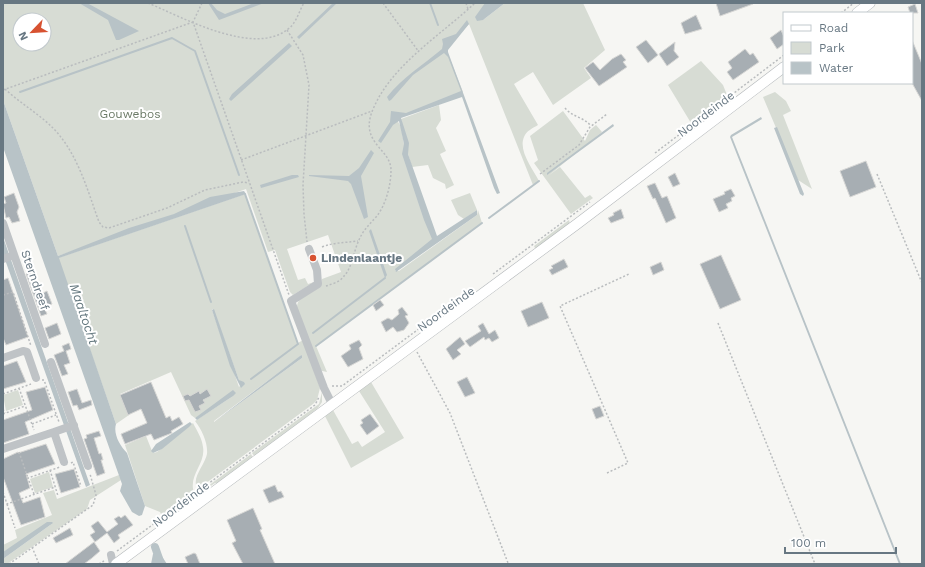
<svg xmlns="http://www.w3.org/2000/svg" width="925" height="567" viewBox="0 0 925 567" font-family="'Work Sans',sans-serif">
<rect width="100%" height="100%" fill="#f6f6f3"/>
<path fill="#d7dcd4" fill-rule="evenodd" d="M 3,3 L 494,3 L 483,20 L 505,3 L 583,3 L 605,50 L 584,68 L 591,78 L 553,105 L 533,72 L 514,84 L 538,125 C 533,128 526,131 524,137 C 518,151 533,169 539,181 L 533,185 L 469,24 L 446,49 L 463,92 L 395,119 C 403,124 402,136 404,144 C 413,177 424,209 435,241 L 395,271 L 399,271 L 477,215 L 478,210 L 482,223 L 316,346 L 327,372 L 318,370 L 297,308 C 297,292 319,296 322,279 L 341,272 L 328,235 L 287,249 L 298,280 L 305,278 L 308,284 L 314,282 L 293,295 L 290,292 L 275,250 L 268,252 L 246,189 L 58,256 L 3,100 ZM 20,20 L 44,20 L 44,44 L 20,44 Z
M 701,61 L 723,85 L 727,95 L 691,123 L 668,85 Z
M 775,92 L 786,101 L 791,111 L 783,115 L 812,189 L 798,180 L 763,97 Z
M 732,96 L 733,100 L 701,124 L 694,125 Z
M 439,105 L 441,120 L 436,128 L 446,151 L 440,154 L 454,185 L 446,189 L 445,184 L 433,178 L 428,165 L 412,167 L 408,154 L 401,119 Z
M 563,111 L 585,141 L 590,130 L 596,125 L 602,132 L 548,176 L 560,167 L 585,198 L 590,195 L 593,198 L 571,214 L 534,163 L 538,160 L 530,136 Z
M 470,193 L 477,210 L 464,219 L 458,215 L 451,200 Z
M 245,194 L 298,343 L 303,340 L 320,388 L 317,400 L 313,404 L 198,489 C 190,479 205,465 207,454 C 208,443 202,430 195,421 L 233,396 L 195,418 L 191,415 L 171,372 L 120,394 L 129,415 L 116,424 L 58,258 ZM 213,309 L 239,380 L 242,383 L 239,387 L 212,310 ZM 302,355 L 302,358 L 214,422 L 214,421 Z
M 569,220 L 570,225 L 536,250 L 534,246 Z
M 371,382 L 404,438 L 351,468 L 325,416 L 333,410 L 352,444 L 358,441 L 362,447 L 385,432 L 359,391 Z
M 18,390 L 23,405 L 6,411 L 3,395 Z
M 322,392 L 322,402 L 318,408 L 255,457 L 252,453 L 319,404 Z
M 193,423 C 197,431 202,438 203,447 C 206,464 188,475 194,493 L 162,516 L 160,512 L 145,506 L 125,445 L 146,436 L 152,451 L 153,453 L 157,452 Z
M 251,454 L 253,458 L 218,484 L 215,483 L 201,493 L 200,492 Z
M 49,472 L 53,487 L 35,493 L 30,479 Z
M 119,475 L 121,480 L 90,500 L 87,509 L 7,564 L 3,564 L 3,559 L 53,523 L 3,552 L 3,545 L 17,538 L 15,530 L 52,515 L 43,493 L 54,490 L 57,499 Z
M 193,497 L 194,501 L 159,525 L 158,523 Z"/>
<path fill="#b8c3c7" d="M 79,3 L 87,3 L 139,31 L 119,40 L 116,40 L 108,20 Z
M 208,3 L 211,3 L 217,10 L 225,14 L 254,3 L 264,3 L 219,20 Z
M 333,3 L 337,3 L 299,39 L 297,37 Z
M 485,3 L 505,3 L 483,20 L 477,21 L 475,17 Z
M 467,20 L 469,24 L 448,50 L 448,52 L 500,193 L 497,194 L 494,188 L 462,97 L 401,118 L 409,143 L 408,154 L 437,236 L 477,210 L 477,215 L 396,272 L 395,269 L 432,239 L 424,220 L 402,154 L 404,144 L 399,121 L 393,125 L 381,143 L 378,141 L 390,122 L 391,111 L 406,113 L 461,91 L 448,57 L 444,53 L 413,75 L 391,100 L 389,101 L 387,97 C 403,77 423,65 442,49 L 443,44 L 442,39 L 456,34 Z
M 289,43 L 292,46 L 231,101 L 229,99 L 232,94 Z
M 3,100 L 58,256 L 129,228 L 174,214 L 210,197 L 244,191 L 246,194 L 59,258 L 116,424 C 113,434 120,446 127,453 L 145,506 L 142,515 L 139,516 L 132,512 L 120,491 L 122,484 L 4,150 Z
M 761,117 L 762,119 L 732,137 L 901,564 L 899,564 L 730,137 L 731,135 Z
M 613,124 L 614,126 L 547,175 L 547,173 Z
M 777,127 L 804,194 L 803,196 L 800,194 L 774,128 Z
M 371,150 L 374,153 L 361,176 L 368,217 L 364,219 L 351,184 L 348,181 L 309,176 L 309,175 L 349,176 L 359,168 Z
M 292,175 L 298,175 L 299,177 L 261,188 L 260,185 Z
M 371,229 L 387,275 L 385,278 L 369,231 Z
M 3,237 L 90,485 L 86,487 L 3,254 Z
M 214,309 L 239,380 L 244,382 L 245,384 L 241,388 L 230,366 L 212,310 Z
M 302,355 L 302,358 L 214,422 L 300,356 Z
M 233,390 L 236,393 L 233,396 L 197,420 L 195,418 Z
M 190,422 L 192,424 L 189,427 L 162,449 L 153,453 L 151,451 L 156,444 Z
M 47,522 L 52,522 L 53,523 L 3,559 L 3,552 Z
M 157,553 L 161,555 L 167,564 L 151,564 L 153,554 Z"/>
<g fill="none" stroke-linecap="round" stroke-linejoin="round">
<path stroke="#b8c3c7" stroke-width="2" d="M 430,3 L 438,25
M 20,92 L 172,38 L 195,51 L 239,175
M 245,194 L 298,344 L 251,379
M 489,218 L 539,181
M 185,226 L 211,302
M 313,333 L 385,278
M 316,346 L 482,223"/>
<path stroke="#b8c3c7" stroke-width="8" d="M 155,547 L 161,564"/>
</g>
<path fill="#a7aeb3" stroke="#d7d7d5" d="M 716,3 L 753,3 L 753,4 L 720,16 Z
M 915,4 L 918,13 L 910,13 L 908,7 Z
M 696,15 L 702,29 L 685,34 L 681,23 Z
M 781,30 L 784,37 L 784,44 L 777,49 L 770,38 Z
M 646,40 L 658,55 L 648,63 L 636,47 Z
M 912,40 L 922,64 L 922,101 L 912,83 Z
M 675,42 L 674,51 L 679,57 L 667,66 L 659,54 Z
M 745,49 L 750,55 L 753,53 L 759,62 L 733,80 L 727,72 L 732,68 L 728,62 Z
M 621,54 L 626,60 L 623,62 L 627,67 L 599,86 L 585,68 L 593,62 L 600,70 L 612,59 Z
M 866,161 L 876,187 L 850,197 L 840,171 Z
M 675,173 L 680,184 L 673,187 L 668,177 Z
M 655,183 L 662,198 L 667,196 L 676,218 L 666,223 L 655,198 L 653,199 L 647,186 Z
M 731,189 L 735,196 L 731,198 L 732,201 L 726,204 L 728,208 L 719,212 L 713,199 L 725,194 L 724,192 Z
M 14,193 L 19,207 L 17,212 L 20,221 L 12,223 L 9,217 L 6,218 L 3,204 L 6,203 L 4,197 Z
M 621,209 L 624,218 L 611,223 L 608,218 L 614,215 L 613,213 Z
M 721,255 L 741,300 L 720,309 L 700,264 Z
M 564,259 L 568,267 L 552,275 L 549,270 L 553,268 L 551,266 Z
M 661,262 L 664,270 L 653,275 L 650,267 Z
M 33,271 L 41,294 L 47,291 L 52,304 L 44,307 L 47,314 L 41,316 L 26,274 Z
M 8,278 L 28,337 L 6,345 L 3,338 L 3,280 Z
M 380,300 L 384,305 L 376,311 L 373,305 Z
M 542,302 L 549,318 L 528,327 L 521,311 Z
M 402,307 L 408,315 L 405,316 L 409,323 L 404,330 L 397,332 L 393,327 L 386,332 L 381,322 L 388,318 L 392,320 L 399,314 L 398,310 Z
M 57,323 L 61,334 L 49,339 L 45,328 Z
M 483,323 L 489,334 L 495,330 L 499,338 L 492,342 L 489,338 L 485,340 L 484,337 L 470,347 L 465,341 L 481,331 L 478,326 Z
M 460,337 L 465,344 L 457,350 L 461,354 L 453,360 L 446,349 Z
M 359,340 L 362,345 L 359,348 L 363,359 L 348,367 L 341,356 L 351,349 L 349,345 Z
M 69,343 L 71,349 L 66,351 L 70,363 L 64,365 L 68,374 L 62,376 L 54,355 L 64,351 L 62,346 Z
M 17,361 L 26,382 L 3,389 L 3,366 Z
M 467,377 L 475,393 L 465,397 L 457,382 Z
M 151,382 L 166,418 L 170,416 L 172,421 L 179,417 L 183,424 L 171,431 L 172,433 L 154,440 L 151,434 L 125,444 L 121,434 L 147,423 L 141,409 L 128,415 L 120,395 Z
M 45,387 L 53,410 L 25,422 L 29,434 L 3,443 L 3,420 L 32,410 L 26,392 Z
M 77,389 L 82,403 L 91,400 L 92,405 L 79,410 L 77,405 L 73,406 L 68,392 Z
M 207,389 L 211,396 L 203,400 L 205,403 L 199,406 L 201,410 L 195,412 L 189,400 L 185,401 L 183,396 L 188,394 L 190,396 L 199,391 L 200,394 Z
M 600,406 L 604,416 L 596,419 L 592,409 Z
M 370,414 L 379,426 L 367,435 L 360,425 L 363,423 L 361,420 Z
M 99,431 L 101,436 L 94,438 L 99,454 L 101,453 L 103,460 L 101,460 L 105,473 L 97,476 L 84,439 L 87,438 L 86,435 Z
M 46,444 L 55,464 L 26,474 L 30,488 L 19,493 L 23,503 L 40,497 L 45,517 L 21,525 L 3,477 L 3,459 L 18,452 L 18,453 Z
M 74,469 L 80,487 L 61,493 L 55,474 Z
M 275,485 L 278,492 L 281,491 L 284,497 L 269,503 L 263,490 Z
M 253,508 L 262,529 L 260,530 L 275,564 L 243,564 L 232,543 L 236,541 L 227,520 Z
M 125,515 L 133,525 L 118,535 L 120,538 L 114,543 L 107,533 L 95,542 L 90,535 L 95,532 L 91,526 L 98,521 L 107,532 L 118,524 L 114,519 L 119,516 L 121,518 Z
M 70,528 L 73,535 L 56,543 L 53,538 Z
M 94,542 L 100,551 L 92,558 L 84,564 L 65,564 Z
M 194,553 L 196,554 L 200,564 L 188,564 L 185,557 Z"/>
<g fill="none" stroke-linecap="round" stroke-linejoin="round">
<g stroke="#b3b7ba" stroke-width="11">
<path id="major" d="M 857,13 L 870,3
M 116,564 L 577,224 L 784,67"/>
</g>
<path stroke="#b9bcbe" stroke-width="1.5" stroke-dasharray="2 2" stroke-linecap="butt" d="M 148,3 C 182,17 254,57 288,29 C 296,24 299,11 304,3
M 202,3 L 193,22 L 289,295
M 383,3 L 419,52
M 466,3 L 468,9
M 841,13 L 854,3
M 287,30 L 303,55 L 309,85 L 303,185 L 304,214 L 307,242
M 5,89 C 20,103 39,114 53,128 C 78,154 87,189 99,222 L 103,227 L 109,228 L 167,208 L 205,190 L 243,182 L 249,183
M 3,90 L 193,22
M 565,108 C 572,117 584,117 591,126
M 655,153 L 784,55
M 241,160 L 372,111
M 540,174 L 579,145 L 590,127 L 607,114
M 877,174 L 922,283
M 322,247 C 335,242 344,243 358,241
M 493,274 L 590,202
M 326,286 C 332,284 340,282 344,276 C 352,268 354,250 359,240 C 363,230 370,224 377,216 C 386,204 391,185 391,170 C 391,148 357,143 374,107 C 393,64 442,34 475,3
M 3,295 L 13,292 L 31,346
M 718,323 L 815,564
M 417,352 L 450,413 L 508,563 L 506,564
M 42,380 L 44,380 L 59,422
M 332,386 L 342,386 L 463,296
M 19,388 L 34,430
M 3,394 L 31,384
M 3,409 L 5,413
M 3,414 L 25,406
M 32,424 L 56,415
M 19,452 L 28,478
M 71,463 L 73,462 L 81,486
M 50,470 L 58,496
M 607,473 L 628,463 L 560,306 L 629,274
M 3,492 L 7,504 L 55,487
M 34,494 L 28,478 L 60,467
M 7,504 L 15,528
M 32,547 L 39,564
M 117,551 L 315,405 L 319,397
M 9,564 L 93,505 L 96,495 L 90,474
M 99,564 L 104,561"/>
<path stroke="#bfc3c6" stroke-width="8" d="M 3,223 L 45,344
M 309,249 L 317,270 L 318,284 L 291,301 L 324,388 L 332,404
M 3,259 L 14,255
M 3,358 L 23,351 L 27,352 L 36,378
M 51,362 L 88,466
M 54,432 L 74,425
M 3,449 L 54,432 L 64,462
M 111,555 L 113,564"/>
<use href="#major" stroke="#fff" stroke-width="10"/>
</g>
<circle fill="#d75231" stroke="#fff" stroke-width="1.5" cx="313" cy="258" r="4"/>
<g text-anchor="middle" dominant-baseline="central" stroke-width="4" stroke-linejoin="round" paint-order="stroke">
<g font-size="12" fill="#6a7965" stroke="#fff">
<text x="130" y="114">Gouwebos</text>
</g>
<g font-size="12" fill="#677782" stroke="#fff">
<text transform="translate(706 114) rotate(-37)">Noordeinde</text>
<text transform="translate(35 280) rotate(71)">Sterndreef</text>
<text transform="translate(446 309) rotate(-36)">Noordeinde</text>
<text transform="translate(181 504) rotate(-37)">Noordeinde</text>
</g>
<g font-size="12" font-weight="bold" fill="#677782" stroke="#fff" text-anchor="start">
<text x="321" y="258">Lindenlaantje</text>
</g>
<g font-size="13" font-style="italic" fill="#63777e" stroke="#fff">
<text transform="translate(84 314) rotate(71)">Maaltocht</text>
</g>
</g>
<rect width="925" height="567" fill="none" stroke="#677782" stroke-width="8"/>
<rect x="783" y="12" width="130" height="72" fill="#ffffff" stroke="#c2c9cd"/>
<rect x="791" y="25" width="20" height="6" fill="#ffffff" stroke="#c2c9cd"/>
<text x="819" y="32" font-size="12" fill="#677782">Road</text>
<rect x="791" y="42" width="20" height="12" fill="#d7dcd4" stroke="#c2c9cd"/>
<text x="819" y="52" font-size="12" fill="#677782">Park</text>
<rect x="791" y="62" width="20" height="12" fill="#b8c3c7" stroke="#c2c9cd"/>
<text x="819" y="72" font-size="12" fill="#677782">Water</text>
<g transform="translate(32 32) rotate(245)"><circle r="19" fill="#ffffff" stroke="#c2c9cd"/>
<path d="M0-3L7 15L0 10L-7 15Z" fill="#d75231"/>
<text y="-6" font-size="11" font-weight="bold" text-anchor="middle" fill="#677782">N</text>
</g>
<path d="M785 547v6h111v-6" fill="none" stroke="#677782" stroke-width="2"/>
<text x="791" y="547" font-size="12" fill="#677782" stroke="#ffffff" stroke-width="3" paint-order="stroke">100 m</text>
</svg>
